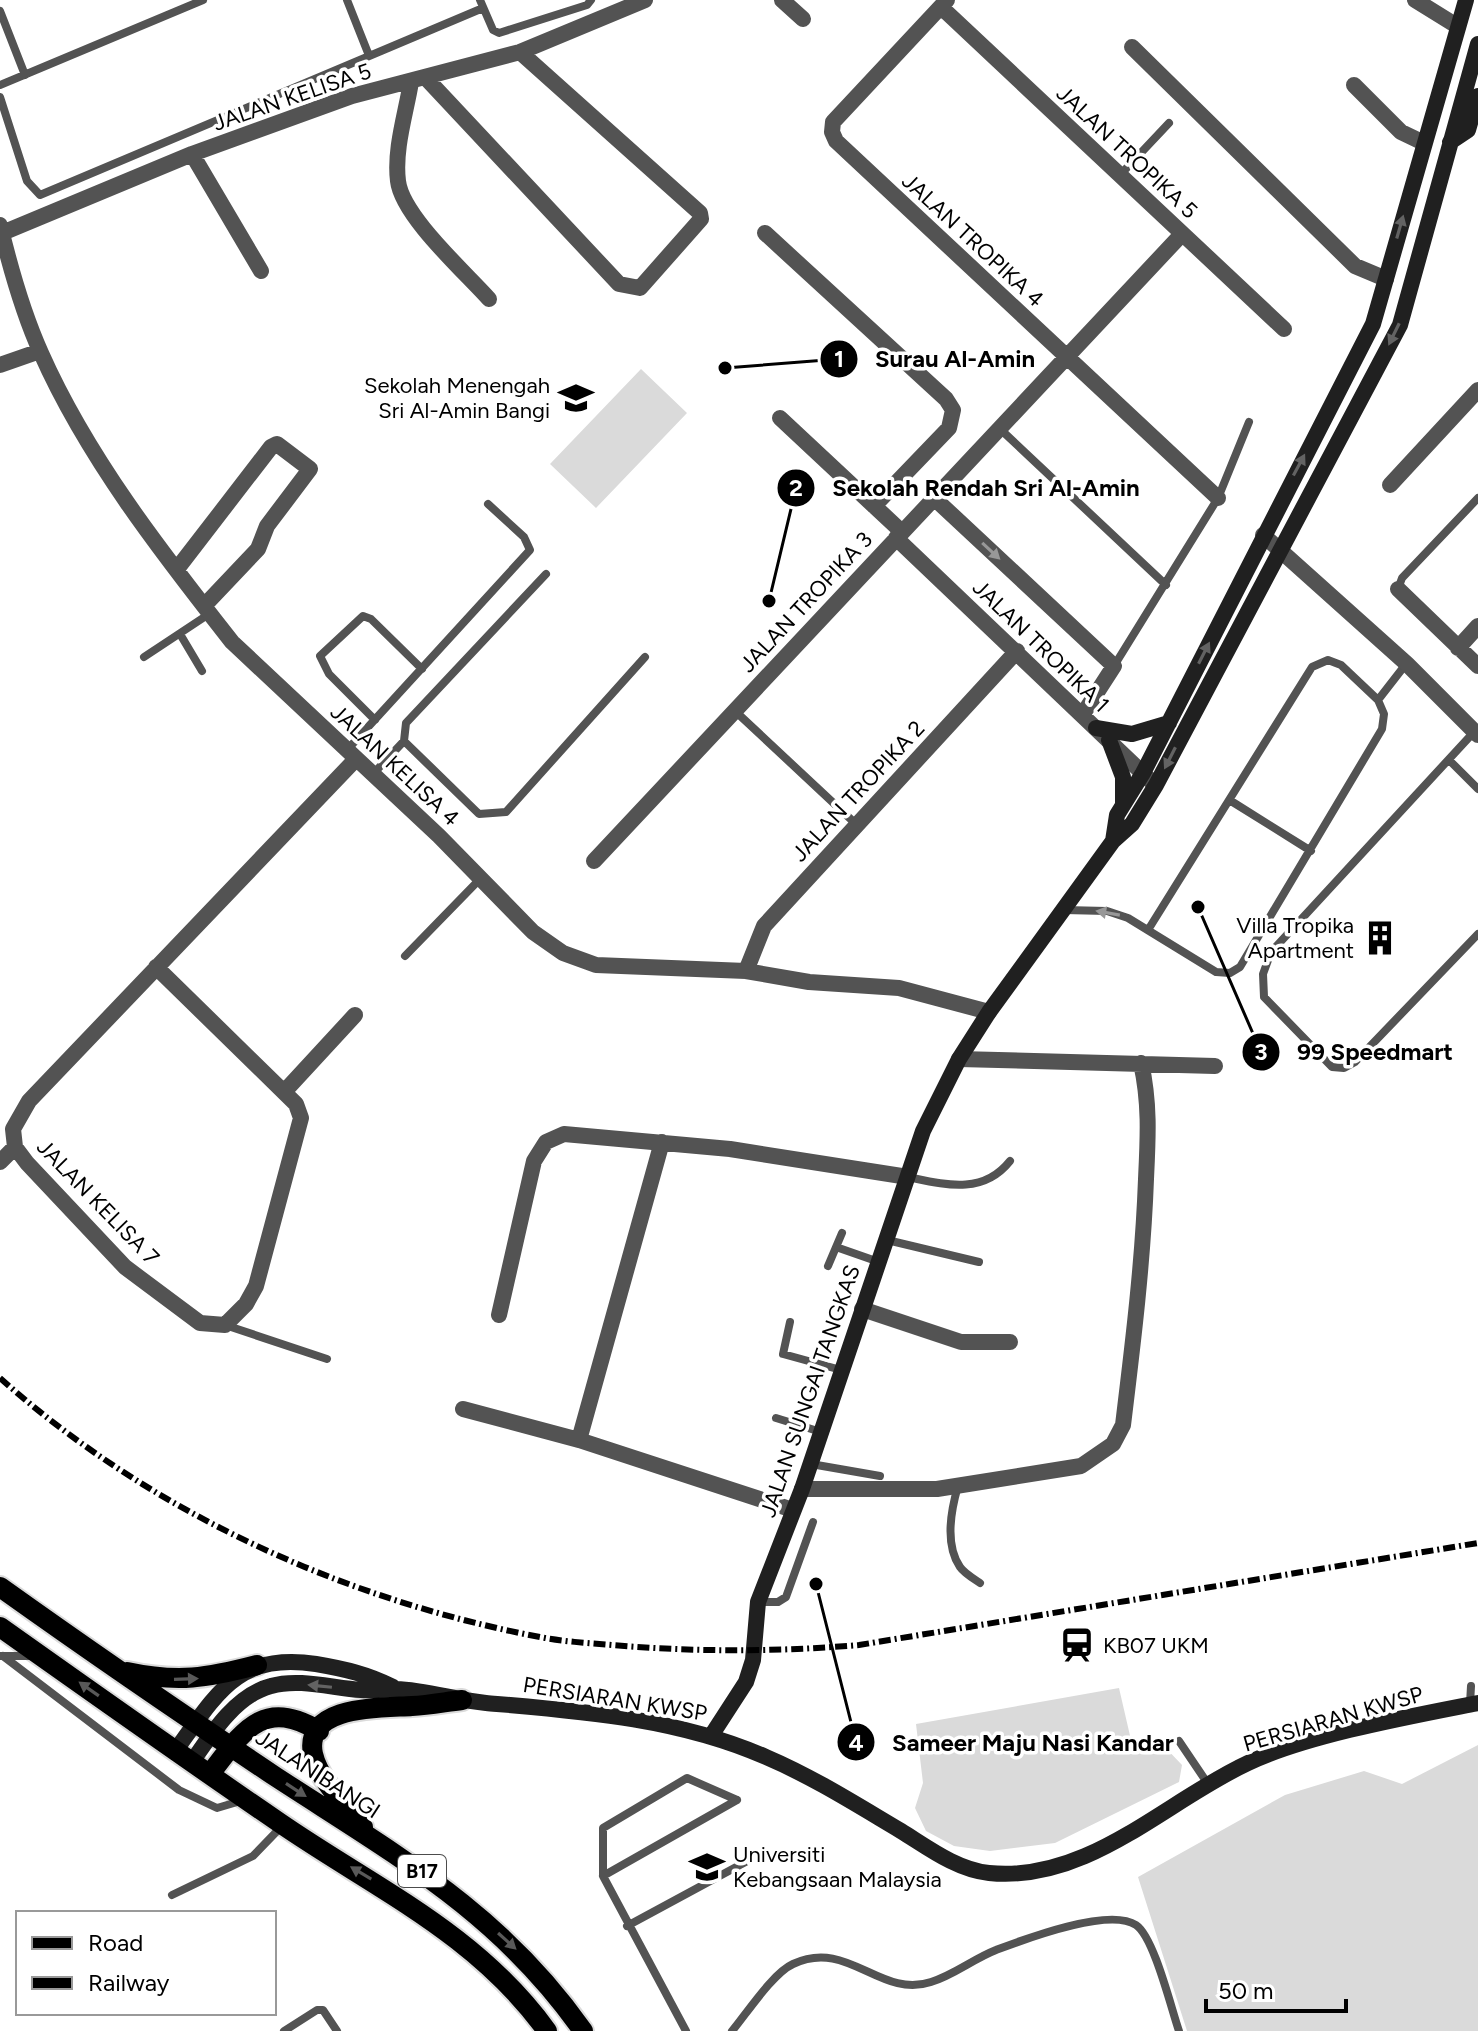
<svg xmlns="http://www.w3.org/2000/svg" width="1478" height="2031" viewBox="0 0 1478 2031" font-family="Figtree,sans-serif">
<rect width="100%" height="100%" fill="#fff"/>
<path fill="#dadada" d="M 641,369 L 687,413 L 596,508 L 550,464 Z
M 1119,1688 L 1134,1753 L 1162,1744 L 1182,1765 L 1179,1782 L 1055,1843 L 990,1851 L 954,1846 L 926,1831 L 915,1808 L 923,1783 L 916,1724 Z
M 1478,1745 L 1478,2031 L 1187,2031 L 1138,1877 L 1285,1795 L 1364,1771 L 1402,1784 Z"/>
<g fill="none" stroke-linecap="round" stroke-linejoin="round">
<g stroke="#dbdbdb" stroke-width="24">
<path id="primary" d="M 0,1587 C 91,1652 183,1715 276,1777 C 394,1854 500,1912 583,2031
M 0,1627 C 93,1693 186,1759 280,1823 C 376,1889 476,1933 547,2031
M 127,1672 C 178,1683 207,1678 257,1665
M 210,1774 C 243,1731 263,1697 319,1731
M 363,1827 C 347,1806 319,1781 313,1754 C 303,1704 384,1708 412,1706 C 429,1705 445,1702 462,1700"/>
</g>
<path stroke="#535353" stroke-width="8" d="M 347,0 L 368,53
M 480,0 L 493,30 L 499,33 L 587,5 L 591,0
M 0,11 L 25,75
M 0,85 L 203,0
M 0,97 L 27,181 L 40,195 L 483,8
M 1120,175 L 1169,123
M 999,428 L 1166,585
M 1398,589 L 1402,578 L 1478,498
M 180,634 L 202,671
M 144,657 L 209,614
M 1114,666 L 1218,498 L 1249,422
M 735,711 L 857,825
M 375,720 L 329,674 L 320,656 L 363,616 L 371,619 L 422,669
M 1474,732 L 1271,952 L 1263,974 L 1264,997 L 1332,1067 L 1344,1068 L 1355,1062 L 1478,934
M 404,741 L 406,723 L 546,574
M 347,750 L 530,550 L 524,537 L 488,504
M 1449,760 L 1478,789
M 373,774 L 404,741 L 479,814 L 506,812 L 645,657
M 1231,801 L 1311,851
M 1064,910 L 1107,911 L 1128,918 L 1216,972 L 1230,973 L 1240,967 L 1382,729 L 1384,714 L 1378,700
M 1148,930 L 1312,667 L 1328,660 L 1341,665 L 1378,700 L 1406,664
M 405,956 L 480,879
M 908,1177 C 946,1185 983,1195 1010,1161
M 887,1240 L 979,1262
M 836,1247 L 879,1262
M 828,1266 L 842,1233
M 790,1322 L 783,1354 L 841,1370
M 225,1325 L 327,1359
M 776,1418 L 821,1432
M 811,1464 L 880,1476
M 958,1486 C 951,1510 945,1545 960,1567 C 964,1573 974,1579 980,1583
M 759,1602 L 778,1602 L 786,1597 L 813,1522
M 1,1656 L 31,1656
M 3,1656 L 179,1790 L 217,1808 L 244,1800
M 1470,1704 L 1471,1686
M 1179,1741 L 1208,1784
M 603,1876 L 737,1800
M 172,1895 L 253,1856 L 282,1826
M 627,1926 L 751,1859
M 284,2031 L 317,2010 L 323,2010 L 337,2031
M 686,2031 L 603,1876 L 603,1828 L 687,1778 L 737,1800
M 732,2031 C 747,2013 773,1973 793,1964 C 848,1938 880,1999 931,1982 C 954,1975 973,1959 996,1950 C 1025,1939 1109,1907 1136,1925 C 1154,1937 1171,2008 1179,2031"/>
<path stroke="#535353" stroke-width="16" d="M 782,0 L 803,19
M 947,0 L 833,122 L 832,132 L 836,141 L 1218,498
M 1415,0 L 1457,26
M 941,7 L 1284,329
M 1132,47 L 1355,266 L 1386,279
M 425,77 L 619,284 L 640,288 L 701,219 L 700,213 L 520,52
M 411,82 C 406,113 394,149 398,181 C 402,216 465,272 489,299
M 1354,85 L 1401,132 L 1424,143
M 192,154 L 261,271
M 0,225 C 10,267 23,313 41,353 C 87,457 162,553 232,642 L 439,836 L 533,932 L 563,953 L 596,965 L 746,971 L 809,982 L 899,988 L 989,1012
M 2,233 L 192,154 L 352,96 L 520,52 L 645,0
M 765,233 L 946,399 L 953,410 L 949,428 L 874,506
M 0,365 L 40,351
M 780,418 L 902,532
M 1390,485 L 1478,390
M 934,498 L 1114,666 L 1083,714
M 1263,535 L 1407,664 L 1478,735
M 896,538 L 1153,783
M 177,569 L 271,447 L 277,444 L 310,469 L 267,526 L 258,549 L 204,606
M 1398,589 L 1478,666
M 1458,648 L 1478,626
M 594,861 L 1182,234
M 156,967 L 296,1104 L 301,1118 L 256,1286 L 246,1304 L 225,1325 L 200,1323 L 125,1267 L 27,1163 L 15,1147 L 13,1129 L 29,1101 L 356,759
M 746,971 L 764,926 L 1017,651
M 959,1059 L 1215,1066
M 284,1092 L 355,1015
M 0,1162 L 15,1147
M 862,1309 L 961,1342 L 1010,1342
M 499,1315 L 534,1161 L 546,1142 L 564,1134 L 730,1149 L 908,1177
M 463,1409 L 579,1440 L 793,1510
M 579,1440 L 662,1142
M 802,1489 L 937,1489 L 1081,1466 L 1113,1444 L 1123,1425 C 1133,1343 1143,1262 1146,1179 C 1148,1138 1150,1103 1141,1063"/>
<path stroke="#202020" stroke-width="16" d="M 1450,142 L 1468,130 L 1478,96
M 1096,728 L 1132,734 L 1169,723
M 1109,740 L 1123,777 L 1123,805
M 1113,841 L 1117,815 L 1143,773 L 1373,324 L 1466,0
M 711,1736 L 746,1682 L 753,1660 L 758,1602 L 802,1489 L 923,1131 L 959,1059 L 989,1012 L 1113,841 L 1132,824 L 1156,785 L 1400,325 L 1478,44
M 176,1750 C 217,1693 238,1652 316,1664 C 345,1669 367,1674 393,1687
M 192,1762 C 211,1734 236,1695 271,1686 C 299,1678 332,1688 361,1690 C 373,1691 384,1689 396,1689 C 426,1690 456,1700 486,1703 C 580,1711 678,1718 766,1757 C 813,1777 857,1805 901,1831 C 927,1847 957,1870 989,1873 C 1088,1883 1164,1802 1248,1763 C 1307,1735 1412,1716 1478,1703"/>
<use href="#primary" stroke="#000" stroke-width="20"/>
<path stroke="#000" stroke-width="6" stroke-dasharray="12 4 2 4" stroke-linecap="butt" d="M 0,1378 C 151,1513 346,1601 545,1638 C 567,1642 590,1643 612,1645 C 695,1652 776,1652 859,1645 L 1478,1543"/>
</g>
<defs><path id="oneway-solid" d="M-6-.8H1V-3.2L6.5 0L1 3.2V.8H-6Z" transform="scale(2)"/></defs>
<g fill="#636363">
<use href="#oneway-solid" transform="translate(1400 227) rotate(-74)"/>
<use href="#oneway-solid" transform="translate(1394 334) rotate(116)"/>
<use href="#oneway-solid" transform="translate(1299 465) rotate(-62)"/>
<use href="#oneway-solid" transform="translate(1204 653) rotate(-63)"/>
<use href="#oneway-solid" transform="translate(1170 758) rotate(117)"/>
<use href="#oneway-solid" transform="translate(320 1686) rotate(-174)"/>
</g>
<g fill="#989898">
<use href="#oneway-solid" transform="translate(991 551) rotate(43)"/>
<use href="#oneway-solid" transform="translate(1108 913) rotate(-170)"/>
</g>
<g fill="#595959">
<use href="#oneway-solid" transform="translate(186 1679) rotate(-2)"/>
<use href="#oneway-solid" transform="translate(89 1689) rotate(-145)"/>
<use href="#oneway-solid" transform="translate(296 1790) rotate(33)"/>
<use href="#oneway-solid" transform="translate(361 1873) rotate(-149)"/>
<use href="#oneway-solid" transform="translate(507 1941) rotate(42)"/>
</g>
<defs>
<g id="school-bare" transform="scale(2.76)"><path d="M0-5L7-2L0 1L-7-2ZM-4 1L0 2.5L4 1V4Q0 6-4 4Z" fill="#000" stroke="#fff" stroke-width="2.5" paint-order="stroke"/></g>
<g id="building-bare" transform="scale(2.76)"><path d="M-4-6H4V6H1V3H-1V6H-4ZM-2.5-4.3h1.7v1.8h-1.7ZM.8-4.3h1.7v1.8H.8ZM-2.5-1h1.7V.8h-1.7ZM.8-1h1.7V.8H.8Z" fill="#000" stroke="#fff" stroke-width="2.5" paint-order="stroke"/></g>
<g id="station-bare" transform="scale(2.76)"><path d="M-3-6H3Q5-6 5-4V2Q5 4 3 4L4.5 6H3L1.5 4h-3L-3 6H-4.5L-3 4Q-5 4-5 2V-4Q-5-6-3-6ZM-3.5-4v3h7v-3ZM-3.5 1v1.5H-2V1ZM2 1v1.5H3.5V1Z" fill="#000" stroke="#fff" stroke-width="2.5" paint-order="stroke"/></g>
<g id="university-bare" transform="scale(2.76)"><path d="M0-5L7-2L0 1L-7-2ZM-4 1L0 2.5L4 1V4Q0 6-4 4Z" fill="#000" stroke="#fff" stroke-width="2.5" paint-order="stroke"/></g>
</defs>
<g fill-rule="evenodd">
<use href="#school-bare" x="576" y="398"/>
<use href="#building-bare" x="1380" y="938"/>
<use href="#station-bare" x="1077" y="1645"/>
<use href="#university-bare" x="707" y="1867"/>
</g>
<g text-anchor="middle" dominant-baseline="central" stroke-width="7" stroke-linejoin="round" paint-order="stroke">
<rect fill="#fff" stroke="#4c4c4c" stroke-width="2" x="398" y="1855" width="48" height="32" rx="6"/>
<g font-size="20" font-weight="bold" fill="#000">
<text x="422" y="1871">B17</text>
</g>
<g font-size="22" fill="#000" stroke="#fff">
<text transform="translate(292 97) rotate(-19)">JALAN KELISA 5</text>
<text transform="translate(1127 152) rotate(43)">JALAN TROPIKA 5</text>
<text transform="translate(973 240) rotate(43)">JALAN TROPIKA 4</text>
<text transform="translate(806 602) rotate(-47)">JALAN TROPIKA 3</text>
<text transform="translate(1041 646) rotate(44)">JALAN TROPIKA 1</text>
<text transform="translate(395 765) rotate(43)">JALAN KELISA 4</text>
<text transform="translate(858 791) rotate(-47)">JALAN TROPIKA 2</text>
<text transform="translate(98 1202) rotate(46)">JALAN KELISA 7</text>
<text transform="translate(810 1391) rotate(-71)">JALAN SUNGAI TANGKAS</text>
<text transform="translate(615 1699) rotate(9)">PERSIARAN KWSP</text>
<text transform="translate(1333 1719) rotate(-16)">PERSIARAN KWSP</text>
<text transform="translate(318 1774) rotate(33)">JALAN BANGI</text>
</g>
<g font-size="22" fill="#000" stroke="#fff" text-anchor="end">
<text x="550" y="385">Sekolah Menengah<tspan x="550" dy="25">Sri Al-Amin Bangi</tspan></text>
<text x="1354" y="925">Villa Tropika<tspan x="1354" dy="25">Apartment</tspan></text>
<text x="1103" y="1645" text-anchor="start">KB07 UKM</text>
<text x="733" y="1854" text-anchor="start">Universiti<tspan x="733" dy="25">Kebangsaan Malaysia</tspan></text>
</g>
</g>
<path fill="none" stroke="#000" stroke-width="3" d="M725 368L839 359M769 601L796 488M1198 907L1261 1052M816 1584L856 1742"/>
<g fill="#000" stroke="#fff" stroke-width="3">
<circle cx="725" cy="368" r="8"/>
<circle cx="769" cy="601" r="8"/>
<circle cx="1198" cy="907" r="8"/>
<circle cx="816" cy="1584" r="8"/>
<circle cx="839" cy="359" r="20"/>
<circle cx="796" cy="488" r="20"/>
<circle cx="1261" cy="1052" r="20"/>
<circle cx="856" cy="1742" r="20"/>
</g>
<g font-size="24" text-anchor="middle" font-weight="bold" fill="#fff">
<text x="839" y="367">1</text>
<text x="796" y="496">2</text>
<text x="1261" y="1060">3</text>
<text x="856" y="1751">4</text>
</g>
<g font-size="24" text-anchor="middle" font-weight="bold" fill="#000" stroke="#fff" stroke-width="7" stroke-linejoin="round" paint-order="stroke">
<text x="955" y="367">Surau Al-Amin</text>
<text x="986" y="496">Sekolah Rendah Sri Al-Amin</text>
<text x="1375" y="1060">99 Speedmart</text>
<text x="1033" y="1751">Sameer Maju Nasi Kandar</text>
</g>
<rect x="16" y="1911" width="260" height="104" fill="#ffffff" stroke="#999999" stroke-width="2"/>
<rect x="32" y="1937" width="40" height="12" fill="#000000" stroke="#999999" stroke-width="2"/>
<text x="88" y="1951" font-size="24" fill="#000000">Road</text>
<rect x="32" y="1977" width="40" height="12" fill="#000000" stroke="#999999" stroke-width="2"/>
<text x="88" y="1991" font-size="24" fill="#000000">Railway</text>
<path d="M1206 1999v12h140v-12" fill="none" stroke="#000000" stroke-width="4"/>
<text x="1218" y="1999" font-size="24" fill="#000000" stroke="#ffffff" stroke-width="6" paint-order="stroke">50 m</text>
</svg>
